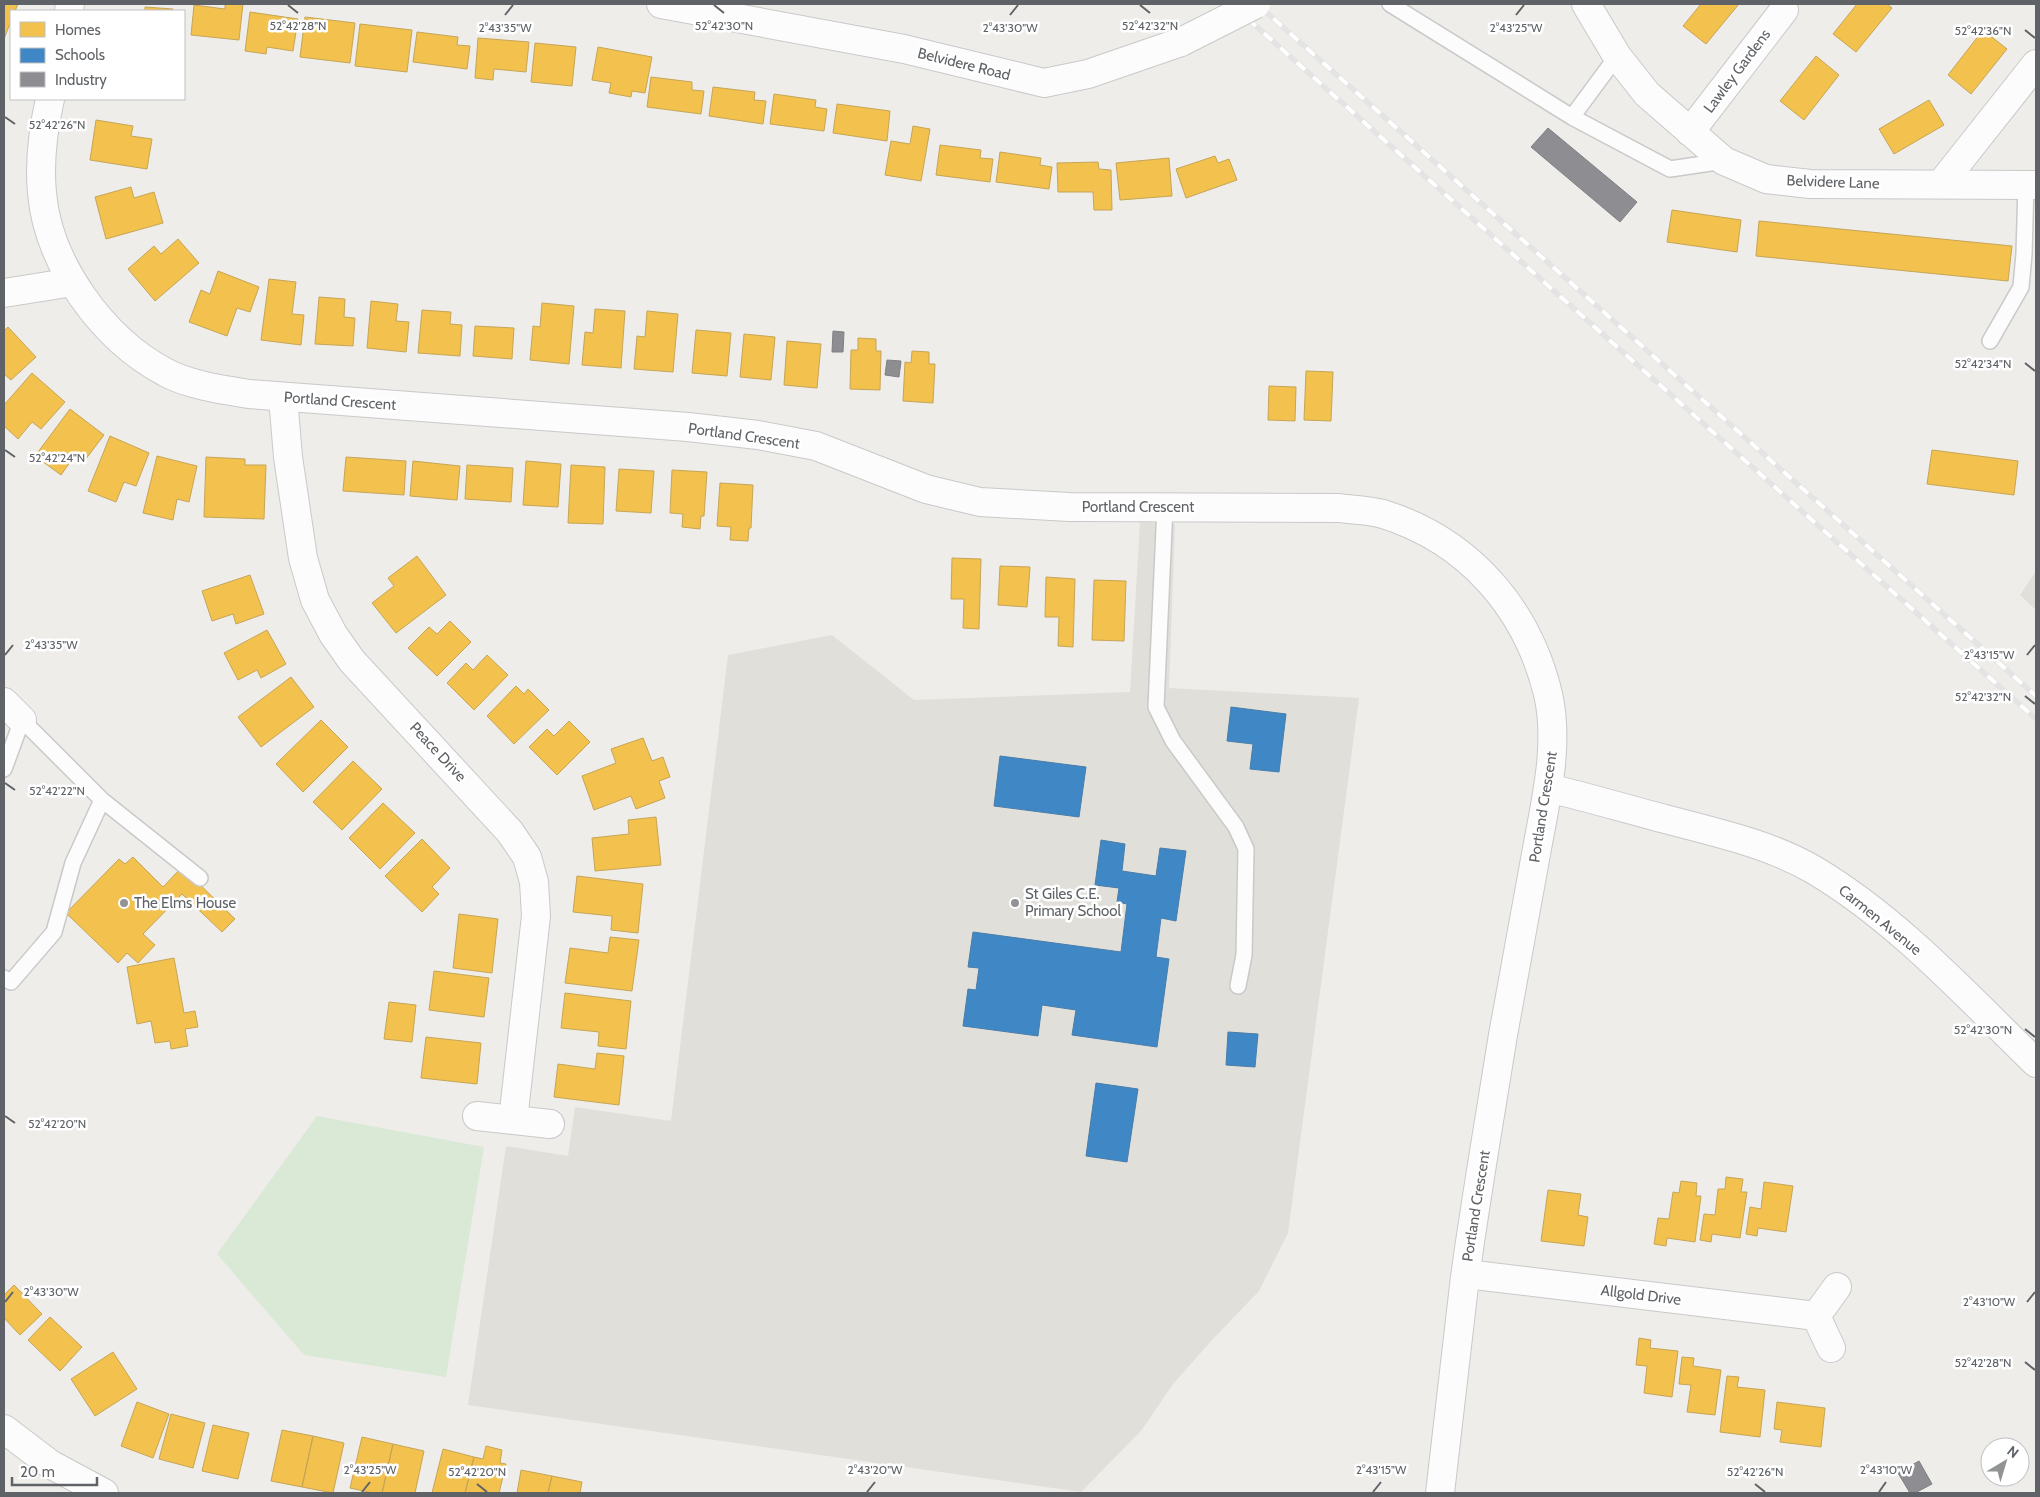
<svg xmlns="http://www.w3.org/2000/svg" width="2040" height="1497" viewBox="0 0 2040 1497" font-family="Cabin,sans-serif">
<rect width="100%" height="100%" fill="#eeedea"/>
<path fill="#e1dfda" d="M 1140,522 L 1175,524 L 1169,688 L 1359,698 L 1288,1233 L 1259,1291 L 1213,1339 L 1173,1384 L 1141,1431 L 1081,1492 L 468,1405 L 506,1146 L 568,1156 L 575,1107 L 671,1121 L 728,655 L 832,635 L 914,700 L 1130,692 Z
M 2036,571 L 2036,610 L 2020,595 Z"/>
<path fill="#d9e9d6" d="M 317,1116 L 484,1147 L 446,1377 L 304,1355 L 217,1254 Z"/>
<path fill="#f2c14e" stroke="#c6a556" d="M 4,4 L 18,4 L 15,11 L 11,11 L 11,21 L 4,39 Z
M 225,4 L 243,4 L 239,40 L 191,35 L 194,5 L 225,9 Z
M 1701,4 L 1739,4 L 1706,44 L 1683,26 Z
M 1857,4 L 1887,4 L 1892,8 L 1856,52 L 1833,34 Z
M 145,7 L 173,9 L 173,11 L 145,11 Z
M 250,12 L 298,19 L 293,51 L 267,47 L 266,54 L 245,51 Z
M 305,17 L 355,23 L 350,63 L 300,57 Z
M 360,24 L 412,30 L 407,72 L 355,66 Z
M 1983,30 L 2007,49 L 1971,94 L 1948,75 Z
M 417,32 L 458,37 L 457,45 L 470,46 L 467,69 L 413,62 Z
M 478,38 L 529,42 L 526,72 L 494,69 L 493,80 L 475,78 Z
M 535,43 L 576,47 L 572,86 L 531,82 Z
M 598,47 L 652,57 L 645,93 L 632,91 L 631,97 L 609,93 L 611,83 L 592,80 Z
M 1816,56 L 1839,75 L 1804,120 L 1780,101 Z
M 651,77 L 692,82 L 692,90 L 704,91 L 701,114 L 647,107 Z
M 713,87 L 755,92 L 754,100 L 766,101 L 763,124 L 709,116 Z
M 774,94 L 816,100 L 815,107 L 827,109 L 824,131 L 770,124 Z
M 1929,100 L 1944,125 L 1894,154 L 1879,129 Z
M 837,104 L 890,111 L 887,141 L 833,133 Z
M 96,120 L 133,126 L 131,136 L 152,139 L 147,169 L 90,160 Z
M 913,126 L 930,129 L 921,181 L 885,175 L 891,141 L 910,144 Z
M 940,145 L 981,150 L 980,158 L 993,159 L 990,182 L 936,175 Z
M 1000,152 L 1041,158 L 1040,165 L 1052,167 L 1049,189 L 996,182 Z
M 1215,156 L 1218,163 L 1229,159 L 1237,180 L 1186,198 L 1176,169 Z
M 1169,158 L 1172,196 L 1120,200 L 1116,163 Z
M 1098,162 L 1099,169 L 1111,170 L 1112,210 L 1094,210 L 1093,192 L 1058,192 L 1057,163 Z
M 131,187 L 134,198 L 154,192 L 163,223 L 106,239 L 95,197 Z
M 1672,210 L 1741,220 L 1737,252 L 1667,242 Z
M 1759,221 L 2012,246 L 2008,281 L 1756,256 Z
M 178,239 L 199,263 L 155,301 L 128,269 L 154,246 L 161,254 Z
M 218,271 L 259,287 L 250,312 L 237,308 L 227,336 L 189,322 L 201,290 L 210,294 Z
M 269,279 L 296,282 L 292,314 L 304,315 L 301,345 L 261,340 Z
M 319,297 L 345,299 L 344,317 L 355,318 L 353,346 L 315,344 Z
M 371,301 L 398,304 L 396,321 L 409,322 L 406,352 L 367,348 Z
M 542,303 L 574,306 L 569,364 L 530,360 L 533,326 L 540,327 Z
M 595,309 L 625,311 L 621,368 L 582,365 L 585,332 L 593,333 Z
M 422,310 L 451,312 L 450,324 L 462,325 L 460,356 L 418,353 Z
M 647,311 L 678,314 L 673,372 L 634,369 L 637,336 L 645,337 Z
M 475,326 L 514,328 L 512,359 L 473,356 Z
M 8,327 L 36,357 L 11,380 L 4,374 L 4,331 Z
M 696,330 L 731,333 L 727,376 L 692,373 Z
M 744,334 L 775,337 L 771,380 L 740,377 Z
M 858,338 L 876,339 L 876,351 L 881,351 L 880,390 L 850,389 L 851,350 L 858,350 Z
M 787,341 L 821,344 L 817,388 L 784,385 Z
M 912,351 L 929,352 L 929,364 L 935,364 L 933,403 L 903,401 L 905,362 L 911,363 Z
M 1306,371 L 1333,372 L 1331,421 L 1304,420 Z
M 32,373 L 65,402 L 41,429 L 32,422 L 18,439 L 4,426 L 4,405 Z
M 1269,386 L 1296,387 L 1295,421 L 1268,420 Z
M 70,409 L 104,435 L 82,464 L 73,458 L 61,475 L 35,456 Z
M 110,436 L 149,453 L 136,486 L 124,482 L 116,502 L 88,491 Z
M 1932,450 L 2018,461 L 2014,495 L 1927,484 Z
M 157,456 L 197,466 L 189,502 L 177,499 L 173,520 L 143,513 Z
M 206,457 L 245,459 L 245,465 L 266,465 L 264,519 L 204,517 Z
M 346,457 L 406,461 L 404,495 L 343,491 Z
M 413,461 L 460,466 L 457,500 L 410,496 Z
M 526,461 L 561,464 L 558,507 L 523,505 Z
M 467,465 L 513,468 L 511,502 L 465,499 Z
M 571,465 L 605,467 L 603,524 L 568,523 Z
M 619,469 L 654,471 L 651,513 L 616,511 Z
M 672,470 L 707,472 L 704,516 L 701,516 L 700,529 L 682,527 L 683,514 L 670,513 Z
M 720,483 L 753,485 L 751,528 L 749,528 L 748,541 L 730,540 L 731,527 L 717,526 Z
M 417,556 L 446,595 L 396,633 L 372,603 L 394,586 L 388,578 Z
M 952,558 L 981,559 L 979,629 L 963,628 L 964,599 L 951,599 Z
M 1000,566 L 1030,567 L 1027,607 L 998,605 Z
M 250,575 L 264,614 L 236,624 L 233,614 L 212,621 L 202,591 Z
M 1046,577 L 1075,579 L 1073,647 L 1058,646 L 1059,617 L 1045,617 Z
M 1094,580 L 1126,581 L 1124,641 L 1092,640 Z
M 450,621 L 471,642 L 437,676 L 408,648 L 429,627 L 437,634 Z
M 267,630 L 286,664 L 261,678 L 257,670 L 238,680 L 224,653 Z
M 487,655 L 508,675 L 474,710 L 447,683 L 466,663 L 473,670 Z
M 291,677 L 314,707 L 261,747 L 238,717 Z
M 516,686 L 524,694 L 528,689 L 549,710 L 514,744 L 487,716 Z
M 321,720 L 348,747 L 303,792 L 276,764 Z
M 569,721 L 590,742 L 557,775 L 529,747 L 547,729 L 554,736 Z
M 643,738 L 652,761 L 663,757 L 670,777 L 659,781 L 665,798 L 636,809 L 631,796 L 594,810 L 582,776 L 616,763 L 611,749 Z
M 353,761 L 382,789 L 342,830 L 313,802 Z
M 383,803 L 415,833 L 380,869 L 349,838 Z
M 656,817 L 661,865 L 595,871 L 592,838 L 629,834 L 628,820 Z
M 422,839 L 450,868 L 432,887 L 439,894 L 422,912 L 385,876 Z
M 133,857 L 163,887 L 182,867 L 235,919 L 222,932 L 182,894 L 143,934 L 155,945 L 138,963 L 127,953 L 118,963 L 66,913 L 119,859 L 125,864 Z
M 577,876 L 643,884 L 638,933 L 611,930 L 612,916 L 573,912 Z
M 459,914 L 498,919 L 492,973 L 453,968 Z
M 610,937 L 639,940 L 632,991 L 565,983 L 570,948 L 608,953 Z
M 174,958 L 184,1013 L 195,1011 L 198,1027 L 185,1029 L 188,1046 L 171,1049 L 170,1041 L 155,1043 L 151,1021 L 137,1024 L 127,967 Z
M 434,971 L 489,978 L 484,1017 L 429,1010 Z
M 565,993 L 631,1001 L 626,1049 L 598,1046 L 599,1032 L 561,1028 Z
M 389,1002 L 416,1005 L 412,1042 L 384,1039 Z
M 426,1037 L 481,1043 L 477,1084 L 421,1078 Z
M 597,1053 L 624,1056 L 619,1105 L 554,1097 L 558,1064 L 595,1069 Z
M 1726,1177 L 1743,1179 L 1741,1192 L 1747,1192 L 1740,1238 L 1712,1234 L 1711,1242 L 1700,1240 L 1704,1214 L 1715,1215 L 1718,1189 L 1725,1189 Z
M 1681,1181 L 1697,1183 L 1696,1196 L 1701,1196 L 1695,1242 L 1667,1238 L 1666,1246 L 1654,1244 L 1658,1218 L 1669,1219 L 1673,1192 L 1679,1193 Z
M 1764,1182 L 1793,1186 L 1786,1232 L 1758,1228 L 1757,1236 L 1746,1234 L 1750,1207 L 1761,1209 Z
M 1548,1190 L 1581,1194 L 1578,1215 L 1588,1217 L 1584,1246 L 1541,1241 Z
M 14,1285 L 42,1314 L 20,1335 L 4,1318 L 4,1295 Z
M 50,1317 L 82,1347 L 60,1371 L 28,1340 Z
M 1639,1338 L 1651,1340 L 1650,1348 L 1678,1351 L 1672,1397 L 1644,1393 L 1647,1366 L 1636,1365 Z
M 113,1352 L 137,1389 L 95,1416 L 71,1379 Z
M 1682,1357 L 1694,1358 L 1693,1366 L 1721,1370 L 1715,1415 L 1687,1412 L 1691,1385 L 1679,1384 Z
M 1727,1376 L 1739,1377 L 1737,1387 L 1765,1390 L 1760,1437 L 1720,1432 Z
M 137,1402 L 169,1414 L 153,1458 L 121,1446 Z
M 1777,1402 L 1825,1408 L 1821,1447 L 1780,1442 L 1782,1430 L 1774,1429 Z
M 171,1414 L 205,1423 L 193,1468 L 159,1459 Z
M 213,1425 L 249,1433 L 238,1479 L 202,1471 Z
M 282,1430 L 313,1436 L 302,1487 L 271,1481 Z
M 313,1436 L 344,1443 L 333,1493 L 302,1487 Z
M 362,1437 L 393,1444 L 382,1493 L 373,1493 L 350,1488 Z
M 393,1444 L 424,1451 L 415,1493 L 382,1493 Z
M 486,1446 L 502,1450 L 500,1463 L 506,1464 L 499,1493 L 465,1493 L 474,1457 L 483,1459 Z
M 443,1449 L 474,1457 L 465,1493 L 432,1493 Z
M 521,1470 L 552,1476 L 548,1493 L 517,1493 Z
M 552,1476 L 582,1482 L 580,1493 L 548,1493 Z"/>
<path fill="#3f88c5" stroke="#497da9" d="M 1231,707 L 1286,714 L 1279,772 L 1250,769 L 1253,744 L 1227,741 Z
M 1000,756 L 1086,767 L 1079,817 L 994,806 Z
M 1101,840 L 1125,844 L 1122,871 L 1156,876 L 1160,848 L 1186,851 L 1176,921 L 1161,918 L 1156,957 L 1169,959 L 1157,1047 L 1072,1035 L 1076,1010 L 1042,1005 L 1038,1036 L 963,1026 L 968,989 L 976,990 L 979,968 L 968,967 L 973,932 L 1121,952 L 1127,904 L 1117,902 L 1119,888 L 1095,885 Z
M 1228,1032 L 1258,1034 L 1255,1067 L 1226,1065 Z
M 1096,1083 L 1138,1089 L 1127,1162 L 1086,1156 Z"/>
<path fill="#8d8d92" stroke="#7f8085" d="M 1548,128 L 1637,202 L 1620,222 L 1531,147 Z
M 833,331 L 844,332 L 843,352 L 832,352 Z
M 887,360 L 901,361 L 899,377 L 885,375 Z
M 1919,1461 L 1932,1484 L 1915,1493 L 1910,1493 L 1898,1473 Z"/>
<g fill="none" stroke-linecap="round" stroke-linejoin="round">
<g stroke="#c9c9c9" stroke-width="18">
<path id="service" d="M 1390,4 L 1572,117 L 1670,169 L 1724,161
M 1572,117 L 1617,56
M 1990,341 L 2021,287 L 2024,254 L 2026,185
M 1165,506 L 1156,707 L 1173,741 L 1236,827 L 1246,849 L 1244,955 L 1238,986
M 4,769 L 22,720 L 102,800 L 200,878
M 4,978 L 11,982 L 54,932 L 73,863 L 102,800"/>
</g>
<g stroke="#c9c9c9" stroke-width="30">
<path id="minor" d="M 661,4 L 904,49 L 1044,83 L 1088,74 L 1181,42
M 1586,4 L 1617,56 L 1647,94 L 1724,161 L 1766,179 L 1810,184 L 2036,185
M 69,11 L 70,4
M 50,99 C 43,130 39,162 42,193 C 48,264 103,339 165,372 C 188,385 224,390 249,394 L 688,427 L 758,435 L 816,446 L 926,489 L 980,502 L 1069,507 L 1339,508 C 1353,510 1369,510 1383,514 C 1469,541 1527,608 1548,694 C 1560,746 1545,803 1536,854 C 1525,915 1514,975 1503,1035 C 1490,1116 1476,1197 1465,1277 C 1456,1349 1448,1421 1440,1493
M 1690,132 L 1784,10
M 1941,184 L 2036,64
M 4,293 L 73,282
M 283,397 L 288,457 L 303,558 L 315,600 L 333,634 L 352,661 L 510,832 L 527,857 L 534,882 L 536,916 L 513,1120
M 4,702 L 22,720
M 1548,788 C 1587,797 1626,809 1665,819 C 1714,832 1770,844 1814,870 C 1897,919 1968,997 2036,1063
M 477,1116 L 550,1124
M 1466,1274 L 1816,1316 L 1837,1287
M 1816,1316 L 1831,1348
M 4,1429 L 50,1464 L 104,1493"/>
</g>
<use href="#service" stroke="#fcfcfc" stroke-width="15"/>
<use href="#minor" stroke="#fcfcfc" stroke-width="28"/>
<g stroke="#e3e4e3" stroke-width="5.5">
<path id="rail" d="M 1231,4 L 2036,719
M 1257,4 L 2036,696"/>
</g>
<use href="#rail" stroke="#fff" stroke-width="4" stroke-dasharray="11" stroke-linecap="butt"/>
<g stroke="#c9c9c9" stroke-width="30" stroke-linecap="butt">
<path id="minor-bridge" d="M 1181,42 L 1256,4"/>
</g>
<use href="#minor-bridge" stroke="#fcfcfc" stroke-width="28"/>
</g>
<path fill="none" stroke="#5f6367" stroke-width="2" d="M 288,5 L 298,13M 714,5 L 724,13M 1140,5 L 1150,13M 505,15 L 513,5M 1010,15 L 1018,5M 1516,15 L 1524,5M 2025,30 L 2035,38M 5,117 L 15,124M 2025,363 L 2035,371M 5,450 L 15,457M 5,655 L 13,645M 2027,655 L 2035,645M 2025,696 L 2035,704M 5,783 L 15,790M 2025,1029 L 2035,1037M 5,1116 L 15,1123M 5,1302 L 13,1292M 2027,1302 L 2035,1292M 2025,1362 L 2035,1370M 477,1484 L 487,1492M 1755,1484 L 1765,1492M 362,1492 L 370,1482M 867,1492 L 875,1482M 1373,1492 L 1381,1482M 1879,1492 L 1886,1482"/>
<g fill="#919395" stroke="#fff" stroke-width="2">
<circle cx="124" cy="903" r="5"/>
<circle cx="1015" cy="903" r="5"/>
</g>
<g text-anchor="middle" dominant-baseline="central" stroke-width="5" stroke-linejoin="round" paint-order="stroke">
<g font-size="15" fill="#5f6367" stroke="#fff">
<text transform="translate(964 64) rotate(14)">Belvidere Road</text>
<text transform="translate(1737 71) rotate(-53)">Lawley Gardens</text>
<text transform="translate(1833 182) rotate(2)">Belvidere Lane</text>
<text transform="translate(340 401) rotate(4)">Portland Crescent</text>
<text transform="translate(744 436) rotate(8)">Portland Crescent</text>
<text x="1138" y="507">Portland Crescent</text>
<text transform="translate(438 752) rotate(47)">Peace Drive</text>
<text transform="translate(1543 807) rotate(-81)">Portland Crescent</text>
<text transform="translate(1880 920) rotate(39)">Carmen Avenue</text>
<text transform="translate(1476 1206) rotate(-81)">Portland Crescent</text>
<text transform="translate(1641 1295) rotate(7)">Allgold Drive</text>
</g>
<g font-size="15" fill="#5f6367" stroke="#fff" text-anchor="start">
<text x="1025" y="894">St Giles C.E.<tspan x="1025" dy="17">Primary School</tspan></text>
<text x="134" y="903">The Elms House</text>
</g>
</g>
<g font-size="12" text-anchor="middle" fill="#5f6367" stroke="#fff" stroke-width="5" stroke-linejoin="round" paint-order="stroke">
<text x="298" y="30">52°42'28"N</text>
<text x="724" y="30">52°42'30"N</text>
<text x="1150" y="30">52°42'32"N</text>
<text x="505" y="32">2°43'35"W</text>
<text x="1010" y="32">2°43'30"W</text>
<text x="1516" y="32">2°43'25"W</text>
<text x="1983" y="35">52°42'36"N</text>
<text x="57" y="129">52°42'26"N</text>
<text x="1983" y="368">52°42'34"N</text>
<text x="57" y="462">52°42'24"N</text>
<text x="51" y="649">2°43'35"W</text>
<text x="1989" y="659">2°43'15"W</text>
<text x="1983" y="701">52°42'32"N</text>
<text x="57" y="795">52°42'22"N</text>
<text x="1983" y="1034">52°42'30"N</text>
<text x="57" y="1128">52°42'20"N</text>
<text x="51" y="1296">2°43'30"W</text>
<text x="1989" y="1306">2°43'10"W</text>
<text x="1983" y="1367">52°42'28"N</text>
<text x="370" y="1474">2°43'25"W</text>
<text x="875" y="1474">2°43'20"W</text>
<text x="1381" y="1474">2°43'15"W</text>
<text x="1886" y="1474">2°43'10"W</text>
<text x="477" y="1476">52°42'20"N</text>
<text x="1755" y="1476">52°42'26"N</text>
</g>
<rect width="2040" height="1497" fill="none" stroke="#5f6367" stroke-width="10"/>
<rect x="10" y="10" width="175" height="90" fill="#ffffff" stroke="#bfc1c2"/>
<rect x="20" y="22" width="25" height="15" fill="#f2c14e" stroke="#bfc1c2"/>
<text x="55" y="35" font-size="15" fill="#5f6367">Homes</text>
<rect x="20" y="48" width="25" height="15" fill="#3f88c5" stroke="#bfc1c2"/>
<text x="55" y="60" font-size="15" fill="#5f6367">Schools</text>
<rect x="20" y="72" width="25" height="15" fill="#8d8d92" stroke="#bfc1c2"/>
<text x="55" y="85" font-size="15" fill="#5f6367">Industry</text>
<g transform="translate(2005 1462) rotate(38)"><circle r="24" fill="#ffffff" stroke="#bfc1c2"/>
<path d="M0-4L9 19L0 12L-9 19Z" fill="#919395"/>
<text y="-8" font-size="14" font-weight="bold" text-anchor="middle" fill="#5f6367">N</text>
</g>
<path d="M12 1477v8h85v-8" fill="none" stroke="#5f6367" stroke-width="2.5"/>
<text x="20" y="1477" font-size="15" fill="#5f6367" stroke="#ffffff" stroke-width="4" paint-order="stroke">20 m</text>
</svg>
